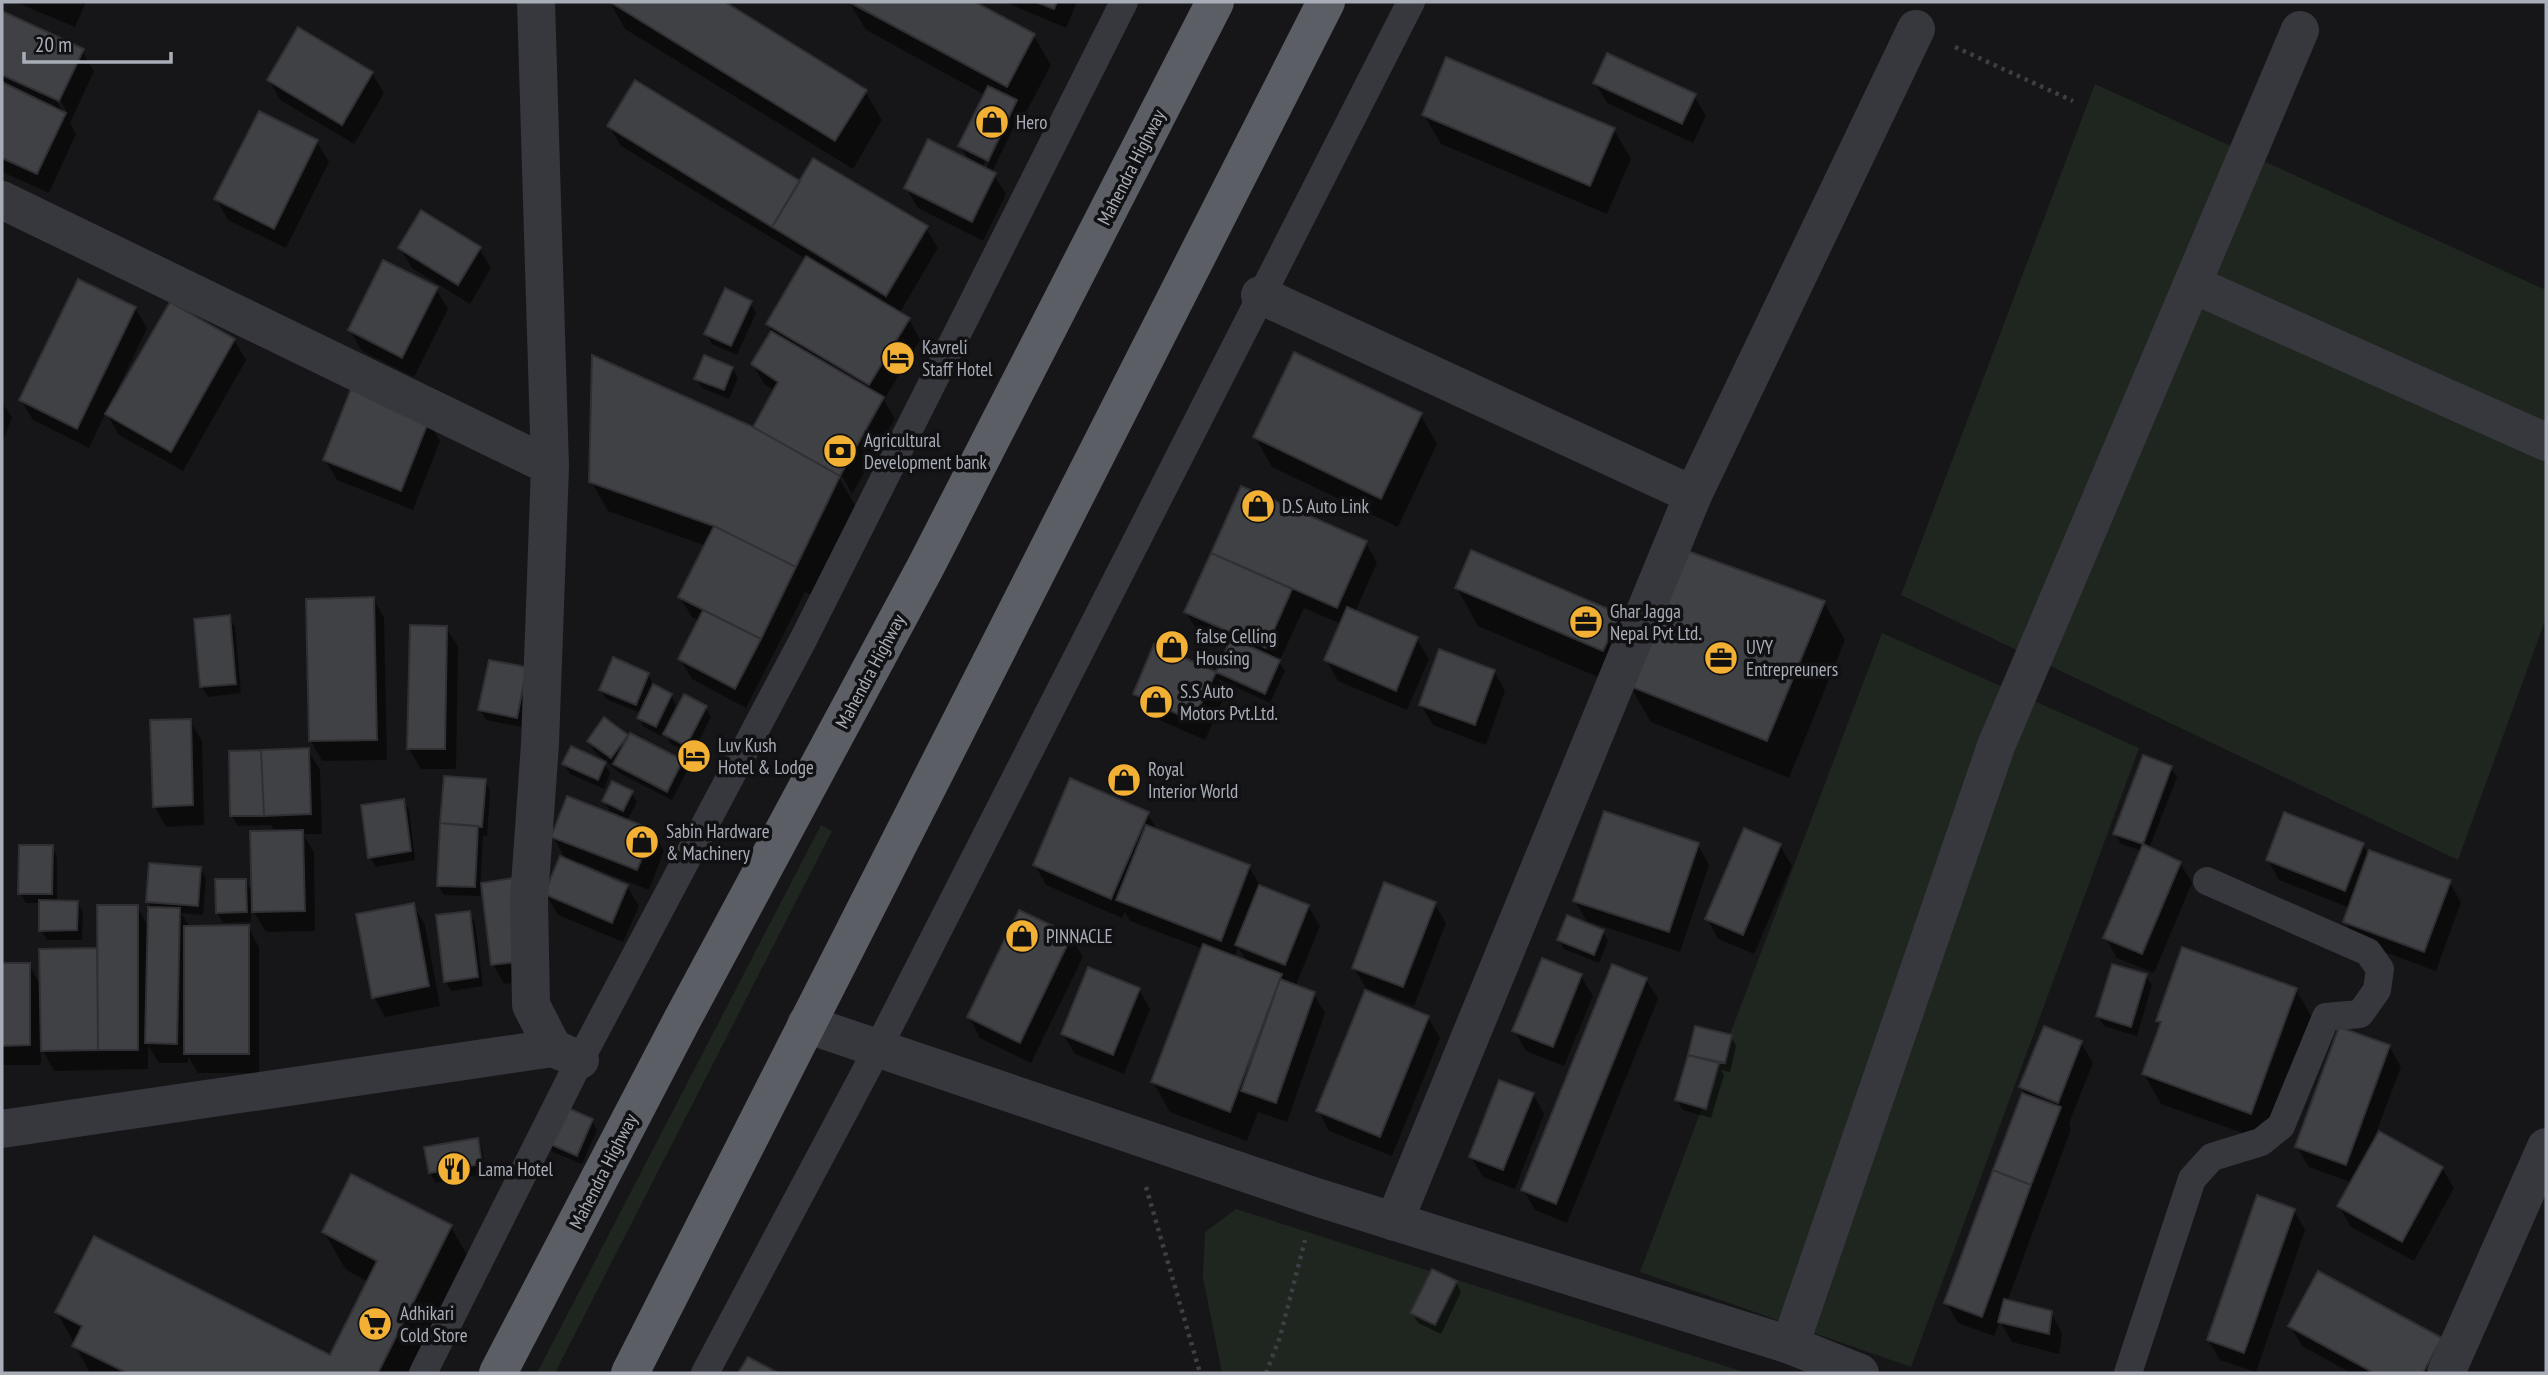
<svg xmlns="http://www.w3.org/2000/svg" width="2548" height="1375" viewBox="0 0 2548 1375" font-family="'PT Sans Narrow',sans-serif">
<rect width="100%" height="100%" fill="#161618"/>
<path fill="#1e261f" d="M 2095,84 L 2546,290 L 2546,618 L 2458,860 L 1901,595 Z
M 1882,633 L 2139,748 L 1911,1367 L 1640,1272 Z
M 821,825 L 832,831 L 555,1373 L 537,1373 Z
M 1236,1209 L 1747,1373 L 1222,1373 L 1203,1277 L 1205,1232 Z"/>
<path fill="#0007" fill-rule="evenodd" d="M 15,2 L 86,2 L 75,27 Z
M 610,2 L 722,2 L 865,91 L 882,120 L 853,169 L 625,29 Z
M 849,2 L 971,2 L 1034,36 L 1051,65 L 1024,116 L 1020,114 L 992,172 L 1006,194 L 983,241 L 918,208 L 906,188 L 969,161 L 960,146 L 985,95 L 866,30 ZM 1010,109 L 1014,109 L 986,169 L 982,168 Z
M 1005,2 L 1077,2 L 1066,28 Z
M 2,13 L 82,51 L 94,71 L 70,123 L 76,134 L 49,193 L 2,172 ZM 56,93 L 68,114 L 64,114 L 53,95 Z
M 372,73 L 384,93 L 354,144 L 280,100 L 269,80 Z
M 1595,82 L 1694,96 L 1706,116 L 1693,143 L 1607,103 Z
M 1424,115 L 1614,130 L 1631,159 L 1607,214 L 1441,144 Z
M 609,126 L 801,184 L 926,228 L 938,248 L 899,314 L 909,319 L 920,340 L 884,400 L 895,419 L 852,494 L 837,467 L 834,469 L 856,507 L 813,596 L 805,592 L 746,708 L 692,679 L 680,659 L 699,621 L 692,617 L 680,597 L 706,546 L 608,511 L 591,481 L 754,430 L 775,391 L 764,384 L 753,364 L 772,332 L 768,324 L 806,259 L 621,146 Z
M 317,142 L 329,162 L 286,248 L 228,220 L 216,199 Z
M 400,248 L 479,248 L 491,268 L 470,304 L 412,268 Z
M 436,289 L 448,309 L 414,377 L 362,351 L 350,330 Z
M 751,303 L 756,313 L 737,355 L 712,344 L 706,334 Z
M 135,308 L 147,328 L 112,401 L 114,402 L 234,340 L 246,360 L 183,471 L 119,435 L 106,412 L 89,448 L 33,420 L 21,400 Z
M 732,368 L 738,378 L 729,399 L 702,388 L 696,378 Z
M 2,401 L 12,418 L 2,442 Z
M 1420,414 L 1437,444 L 1398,527 L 1272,467 L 1255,437 Z
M 428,421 L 440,441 L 413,510 L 337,480 L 325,460 Z
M 1242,488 L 1366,543 L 1377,563 L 1355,612 L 1417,639 L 1429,659 L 1407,710 L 1338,681 L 1326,660 L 1341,624 L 1304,608 L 1279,662 L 1285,671 L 1270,703 L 1218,679 L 1226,693 L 1205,740 L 1146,714 L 1135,694 L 1155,647 L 1217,674 L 1229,646 L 1198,632 L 1186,612 Z
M 1457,588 L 1619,615 L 1642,655 L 1824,603 L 1845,640 L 1789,778 L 1651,722 L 1627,681 L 1624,688 L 1478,626 Z
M 373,598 L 384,618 L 387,760 L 322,761 L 311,741 Z
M 229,617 L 235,627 L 241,693 L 208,697 L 202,687 Z
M 446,627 L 458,647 L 456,769 L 421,769 L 409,749 Z
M 526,669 L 522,727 L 486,720 L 480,710 Z
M 1494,671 L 1505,691 L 1486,745 L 1433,725 L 1421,705 Z
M 648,674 L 653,686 L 671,695 L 676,705 L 667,724 L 670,725 L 705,707 L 711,717 L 692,754 L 671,744 L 664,731 L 661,736 L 644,727 L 639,718 L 641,713 L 606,699 L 600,690 Z
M 190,721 L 202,741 L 204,825 L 166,827 L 155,807 Z
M 627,736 L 682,761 L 687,771 L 672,800 L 621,774 L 594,751 L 589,741 Z
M 308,750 L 320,770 L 322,834 L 303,834 L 314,852 L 315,931 L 266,932 L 251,907 L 251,922 L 223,923 L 217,913 L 245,880 L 253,894 L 275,832 L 271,825 L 238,826 L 232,816 Z
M 604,763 L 610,773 L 604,789 L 570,774 L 564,764 Z
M 2171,768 L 2177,777 L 2149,849 L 2180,863 L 2192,883 L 2154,973 L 2117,958 L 2105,937 L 2142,851 L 2121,844 L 2115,834 Z
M 485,781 L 490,791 L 487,836 L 483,835 L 480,896 L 444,895 L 438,885 Z
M 631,792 L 637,802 L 627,821 L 653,831 L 664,851 L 649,890 L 581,863 L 580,866 L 627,886 L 639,906 L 623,942 L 558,915 L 546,894 L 567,861 L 553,837 L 618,818 L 619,815 L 610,811 L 604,801 Z
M 403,801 L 409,810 L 415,860 L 376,867 L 370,857 Z
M 1147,813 L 1158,831 L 1249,867 L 1261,887 L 1308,906 L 1320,926 L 1295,987 L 1313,993 L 1325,1013 L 1287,1122 L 1258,1112 L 1247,1141 L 1170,1112 L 1153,1082 L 1203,949 L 1130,921 L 1125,912 L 1122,918 L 1046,885 L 1035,865 ZM 1238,947 L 1247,962 L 1234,958 Z
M 2362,844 L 2369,856 L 2449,882 L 2461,902 L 2436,971 L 2357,942 L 2345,921 L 2350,908 L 2279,880 L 2268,860 Z
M 1698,845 L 1709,865 L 1680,952 L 1587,921 L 1575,901 Z
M 1780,846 L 1792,866 L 1754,954 L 1718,939 L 1707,918 Z
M 52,847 L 57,857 L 57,902 L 77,902 L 83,912 L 82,940 L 47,940 L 41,930 L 41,903 L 26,903 L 20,893 Z
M 200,868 L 206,878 L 203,915 L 181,913 L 190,927 L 248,927 L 259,947 L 259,1073 L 198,1073 L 188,1056 L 188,1063 L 159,1063 L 148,1045 L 148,1069 L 54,1071 L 41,1047 L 41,1065 L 2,1065 L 2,964 L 29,965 L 42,987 L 41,950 L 99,949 L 137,907 L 150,929 L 152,909 L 148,902 Z
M 483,885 L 535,981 L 504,984 L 493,964 Z
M 1434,903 L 1446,923 L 1414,1006 L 1366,988 L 1354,968 Z
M 413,905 L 425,925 L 440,1006 L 385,1017 L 374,997 Z
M 469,913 L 475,923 L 483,986 L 451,991 L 445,981 Z
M 1603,931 L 1608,941 L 1599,963 L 1564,949 L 1559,940 Z
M 1071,937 L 1083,957 L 1031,1063 L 980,1038 L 969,1017 Z
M 1581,976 L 1593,996 L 1564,1066 L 1526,1051 L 1514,1030 Z
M 2146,976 L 2152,985 L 2137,1036 L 2104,1026 L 2098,1016 Z
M 1646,979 L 1658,999 L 1567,1223 L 1535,1210 L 1523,1189 Z
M 1139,989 L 1150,1009 L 1124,1074 L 1075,1054 L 1063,1034 Z
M 2296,990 L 2313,1019 L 2268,1142 L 2161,1104 L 2144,1074 L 2161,1026 L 2158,1021 Z
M 1428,1017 L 1440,1038 L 1392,1156 L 1329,1131 L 1318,1110 Z
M 1696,1028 L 1731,1036 L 1736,1046 L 1730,1072 L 1721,1070 L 1724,1075 L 1711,1118 L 1683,1110 L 1677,1100 Z
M 2081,1043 L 2093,1063 L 2069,1123 L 2071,1129 L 2007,1302 L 2051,1313 L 2062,1333 L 2059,1354 L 2012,1342 L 2000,1321 L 1994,1336 L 1958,1323 L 1946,1302 L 2026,1096 L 2021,1087 Z
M 2389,1046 L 2401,1067 L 2373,1141 L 2442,1168 L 2454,1188 L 2414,1261 L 2351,1227 L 2339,1206 L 2353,1183 L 2309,1167 L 2297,1147 Z
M 1533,1094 L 1544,1114 L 1515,1189 L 1483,1177 L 1471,1157 Z
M 591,1120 L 597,1130 L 582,1164 L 553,1152 L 547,1142 Z
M 477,1139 L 482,1149 L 486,1173 L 436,1183 L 430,1173 L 426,1148 Z
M 2294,1210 L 2305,1230 L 2256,1372 L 2220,1360 L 2208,1340 Z
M 451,1227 L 472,1264 L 417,1373 L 90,1373 L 57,1312 L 331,1357 L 369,1282 L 346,1270 L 324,1232 Z
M 1456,1282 L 1461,1292 L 1441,1334 L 1418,1323 L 1412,1313 Z
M 2290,1326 L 2441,1339 L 2445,1373 L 2351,1373 L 2302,1346 Z"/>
<path fill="#404145" stroke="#303034" stroke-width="2" d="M 610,2 L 725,2 L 867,90 L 835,141 Z
M 849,2 L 975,2 L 1035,34 L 1007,87 Z
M 1036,2 L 1057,2 L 1054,9 Z
M 2,11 L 84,49 L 59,101 L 2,75 Z
M 298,27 L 373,72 L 342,125 L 267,80 Z
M 1607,53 L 1696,94 L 1682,124 L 1593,83 Z
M 1446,57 L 1615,128 L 1590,186 L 1422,115 Z
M 635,80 L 800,181 L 772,227 L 607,126 Z
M 2,82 L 66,113 L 37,174 L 2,158 Z
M 988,86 L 1017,100 L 988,161 L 958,146 Z
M 259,111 L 318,140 L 274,229 L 214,199 Z
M 928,139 L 996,173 L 972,222 L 904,188 Z
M 813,158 L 928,226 L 886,296 L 772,227 Z
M 421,210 L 481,247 L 458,285 L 398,248 Z
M 806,256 L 910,318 L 869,385 L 766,324 Z
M 383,260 L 438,287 L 402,358 L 348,330 Z
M 78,279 L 136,307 L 77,429 L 19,400 Z
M 725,288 L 752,301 L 731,346 L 704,334 Z
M 170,302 L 235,339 L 171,452 L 105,414 Z
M 771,331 L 884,397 L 840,476 L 753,427 L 778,382 L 751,364 Z
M 1294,352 L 1422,413 L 1381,499 L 1253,437 Z
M 592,355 L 753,427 L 840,476 L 796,567 L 714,526 L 589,482 Z
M 704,355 L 733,367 L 724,390 L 694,379 Z
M 351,389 L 429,420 L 401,491 L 323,460 Z
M 1241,486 L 1367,541 L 1337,608 L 1211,553 Z
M 714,526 L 796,567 L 761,639 L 678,597 Z
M 1471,550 L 1620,614 L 1603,651 L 1455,588 Z
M 1685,550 L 1825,601 L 1767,741 L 1627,685 Z
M 1211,553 L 1292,589 L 1266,648 L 1184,612 Z
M 374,597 L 377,740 L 309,741 L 306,599 Z
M 1347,607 L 1418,637 L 1396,691 L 1324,660 Z
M 703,610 L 761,639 L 735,689 L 678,659 Z
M 230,615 L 236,684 L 200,687 L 194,619 Z
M 410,625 L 447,626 L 445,749 L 407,749 Z
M 1231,638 L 1280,660 L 1265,694 L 1216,672 Z
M 1154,644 L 1216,672 L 1193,721 L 1133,694 Z
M 1439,649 L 1495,670 L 1475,725 L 1419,705 Z
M 613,657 L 649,673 L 636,705 L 599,690 Z
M 489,660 L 527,667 L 517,718 L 478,710 Z
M 653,684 L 672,694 L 656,727 L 637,718 Z
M 684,694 L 707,706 L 686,746 L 663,734 Z
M 604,717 L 628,735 L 611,758 L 587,741 Z
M 191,719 L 193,805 L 153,807 L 150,720 Z
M 630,733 L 683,760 L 667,792 L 613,764 Z
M 571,746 L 606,762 L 598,780 L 562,764 Z
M 309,748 L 311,814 L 264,816 L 261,750 Z
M 261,750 L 264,816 L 230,816 L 229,751 Z
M 2143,755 L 2172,766 L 2143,844 L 2113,834 Z
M 444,776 L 486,779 L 482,827 L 440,823 Z
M 1070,778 L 1149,812 L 1111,899 L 1033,865 Z
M 612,781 L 633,791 L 623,811 L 602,801 Z
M 567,796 L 654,830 L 637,870 L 551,837 Z
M 404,799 L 411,851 L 368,858 L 361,805 Z
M 1604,811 L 1699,843 L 1669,932 L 1573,901 Z
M 2284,812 L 2364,843 L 2345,891 L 2266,860 Z
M 440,823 L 478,826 L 475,887 L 437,886 Z
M 1146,825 L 1250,865 L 1221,941 L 1116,900 Z
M 1744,828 L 1781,844 L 1743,935 L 1705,919 Z
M 303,830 L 305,911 L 252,912 L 250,831 Z
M 2143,844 L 2181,862 L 2142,954 L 2103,938 Z
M 19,845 L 53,845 L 52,894 L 18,894 Z
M 2369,850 L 2451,880 L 2424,952 L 2343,922 Z
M 560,856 L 628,885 L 612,923 L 544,894 Z
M 149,863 L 201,867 L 198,906 L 146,902 Z
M 514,878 L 524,961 L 491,965 L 481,883 Z
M 215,879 L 246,879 L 247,912 L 216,913 Z
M 1384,882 L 1436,902 L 1403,987 L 1352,968 Z
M 1259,885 L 1309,905 L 1285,965 L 1235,945 Z
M 39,900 L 78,901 L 77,930 L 39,931 Z
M 414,903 L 429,986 L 372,998 L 356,914 Z
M 97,905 L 138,905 L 138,1050 L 98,1050 Z
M 148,907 L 180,908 L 177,1044 L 145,1043 Z
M 1019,910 L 1072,935 L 1020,1043 L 967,1017 Z
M 470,911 L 478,977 L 444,982 L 436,915 Z
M 1567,915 L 1604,930 L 1594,955 L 1557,940 Z
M 249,925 L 249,1054 L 184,1054 L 184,926 Z
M 1203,944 L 1282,974 L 1230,1112 L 1151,1082 Z
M 2182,947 L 2297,988 L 2251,1114 L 2142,1074 L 2161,1022 L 2156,1021 Z
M 97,948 L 98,1050 L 41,1051 L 39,949 Z
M 1542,958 L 1582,974 L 1553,1047 L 1512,1031 Z
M 2,963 L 30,963 L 30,1045 L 2,1046 Z
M 1612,964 L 1647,978 L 1556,1204 L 1521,1190 Z
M 2112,964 L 2147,974 L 2131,1027 L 2096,1016 Z
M 1088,967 L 1140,988 L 1113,1055 L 1061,1034 Z
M 1280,979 L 1315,992 L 1276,1103 L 1241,1091 Z
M 1365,990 L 1429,1016 L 1380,1137 L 1316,1111 Z
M 1695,1026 L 1732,1035 L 1725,1063 L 1688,1055 Z
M 2044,1026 L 2082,1041 L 2058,1103 L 2019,1087 Z
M 2339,1027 L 2390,1045 L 2346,1165 L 2295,1147 Z
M 1688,1055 L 1719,1063 L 1706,1109 L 1675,1100 Z
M 1499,1080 L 1534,1093 L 1503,1170 L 1469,1157 Z
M 2022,1093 L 2061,1107 L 2031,1185 L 1993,1170 Z
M 561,1105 L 593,1119 L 577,1156 L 545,1142 Z
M 2379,1131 L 2443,1167 L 2402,1242 L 2337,1206 Z
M 478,1138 L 482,1164 L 429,1173 L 424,1147 Z
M 1993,1170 L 2031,1185 L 1982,1317 L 1944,1303 Z
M 351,1174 L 452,1225 L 378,1373 L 127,1373 L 72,1346 L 82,1326 L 55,1312 L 94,1236 L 330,1355 L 377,1261 L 322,1232 Z
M 2257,1195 L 2295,1209 L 2244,1353 L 2207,1340 Z
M 1432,1269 L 1457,1281 L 1435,1325 L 1410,1313 Z
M 2318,1271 L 2442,1338 L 2423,1373 L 2374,1373 L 2288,1326 Z
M 2004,1299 L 2052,1311 L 2049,1334 L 1998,1322 Z
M 748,1357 L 778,1373 L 738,1373 Z"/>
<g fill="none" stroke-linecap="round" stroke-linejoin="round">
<path stroke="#3d3f44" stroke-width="4.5" stroke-dasharray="3.5 5" stroke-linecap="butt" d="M 1955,47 L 2073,101
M 1146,1187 L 1200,1373
M 1266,1373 L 1280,1337 L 1305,1240"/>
<path stroke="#37383d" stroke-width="28" d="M 423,1373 L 580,1060 L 803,640 L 1124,2
M 705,1373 L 878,1048 L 1411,2
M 2128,1373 L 2192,1179 L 2212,1157 L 2261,1142 L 2281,1126 L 2326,1017 L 2360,1014 L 2377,990 L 2380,969 L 2368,952 L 2207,881"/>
<path stroke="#37383d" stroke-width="38" d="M 536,2 L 550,466 L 540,744 L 529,899 L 531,1005 L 553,1048
M 2,200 L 550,466
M 2192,284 L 2546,442
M 1260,295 L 1693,495
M 806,1024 L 1316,1197 L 1790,1345 L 1860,1373
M 2,1129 L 553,1048 L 580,1060
M 1394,1222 L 1693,495 L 1916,29
M 1790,1345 L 1996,746 L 2300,30
M 2446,1373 L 2546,1147"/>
<path stroke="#5b5e65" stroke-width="38" d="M 498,1373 L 682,1020 L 926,566 L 1215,2
M 630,1373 L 1326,2"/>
</g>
<defs>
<g id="shop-disc" transform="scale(1.75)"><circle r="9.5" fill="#f2b134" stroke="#111113"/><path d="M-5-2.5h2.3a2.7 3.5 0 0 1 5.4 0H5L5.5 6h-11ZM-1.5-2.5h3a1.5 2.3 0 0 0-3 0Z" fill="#111"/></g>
<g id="hotel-disc" transform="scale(1.75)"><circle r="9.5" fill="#f2b134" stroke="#111113"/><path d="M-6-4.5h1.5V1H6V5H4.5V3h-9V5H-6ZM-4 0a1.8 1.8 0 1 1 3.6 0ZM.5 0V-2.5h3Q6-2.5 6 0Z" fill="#111"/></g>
<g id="bank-disc" transform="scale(1.75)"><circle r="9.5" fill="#f2b134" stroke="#111113"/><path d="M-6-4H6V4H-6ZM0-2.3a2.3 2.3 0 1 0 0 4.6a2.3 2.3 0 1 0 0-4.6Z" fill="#111"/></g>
<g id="office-disc" transform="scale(1.75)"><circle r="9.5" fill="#f2b134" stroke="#111113"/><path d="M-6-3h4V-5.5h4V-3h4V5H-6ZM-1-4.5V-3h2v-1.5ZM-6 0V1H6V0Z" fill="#111"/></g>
<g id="restaurant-disc" transform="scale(1.75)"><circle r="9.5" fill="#f2b134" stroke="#111113"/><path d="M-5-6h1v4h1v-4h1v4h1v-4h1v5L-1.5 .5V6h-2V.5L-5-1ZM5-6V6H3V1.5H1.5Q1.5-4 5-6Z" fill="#111"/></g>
<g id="supermarket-disc" transform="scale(1.75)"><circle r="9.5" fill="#f2b134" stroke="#111113"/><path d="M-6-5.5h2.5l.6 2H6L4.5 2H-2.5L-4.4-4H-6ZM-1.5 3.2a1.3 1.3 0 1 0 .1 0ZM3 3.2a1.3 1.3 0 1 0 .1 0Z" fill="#111"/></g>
</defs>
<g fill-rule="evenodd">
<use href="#shop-disc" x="992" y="122"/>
<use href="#hotel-disc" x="898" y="358"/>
<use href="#bank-disc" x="840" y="451"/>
<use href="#shop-disc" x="1258" y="506"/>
<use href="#office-disc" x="1586" y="622"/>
<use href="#shop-disc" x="1172" y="647"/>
<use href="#office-disc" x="1721" y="658"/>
<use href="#shop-disc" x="1156" y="702"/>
<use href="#hotel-disc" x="694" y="756"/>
<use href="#shop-disc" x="1124" y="780"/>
<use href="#shop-disc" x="642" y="842"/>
<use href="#shop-disc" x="1022" y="936"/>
<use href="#restaurant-disc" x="454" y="1169"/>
<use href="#supermarket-disc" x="375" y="1324"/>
</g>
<g text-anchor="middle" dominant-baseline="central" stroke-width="7" stroke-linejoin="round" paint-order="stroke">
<g font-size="19" fill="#a8adb8" stroke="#111113" text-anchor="start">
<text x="1016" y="122">Hero</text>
<text x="922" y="347">Kavreli<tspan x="922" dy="22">Staff Hotel</tspan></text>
<text x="864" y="440">Agricultural<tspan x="864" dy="22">Development bank</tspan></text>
<text x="1282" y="506">D.S Auto Link</text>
<text x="1610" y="611">Ghar Jagga<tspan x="1610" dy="22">Nepal Pvt Ltd.</tspan></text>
<text x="1196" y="636">false Celling<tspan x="1196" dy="22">Housing</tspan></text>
<text x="1746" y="647">UVY<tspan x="1746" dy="22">Entrepreuners</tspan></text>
<text x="1180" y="691">S.S Auto<tspan x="1180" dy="22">Motors Pvt.Ltd.</tspan></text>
<text x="718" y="745">Luv Kush<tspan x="718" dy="22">Hotel &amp; Lodge</tspan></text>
<text x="1148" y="769">Royal<tspan x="1148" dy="22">Interior World</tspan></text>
<text x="666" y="831">Sabin Hardware<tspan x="666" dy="22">&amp; Machinery</tspan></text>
<text x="1046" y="936">PINNACLE</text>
<text x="478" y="1169">Lama Hotel</text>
<text x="400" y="1313">Adhikari<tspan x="400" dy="22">Cold Store</tspan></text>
</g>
<g font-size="19" fill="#a8adb8" stroke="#111113">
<text transform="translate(1131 167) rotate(-63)">Mahendra Highway</text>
<text transform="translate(870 671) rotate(-62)">Mahendra Highway</text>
<text transform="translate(603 1171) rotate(-63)">Mahendra Highway</text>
</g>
</g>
<rect width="2548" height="1375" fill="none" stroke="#a8adb8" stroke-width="7"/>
<path d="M24 52v10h147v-10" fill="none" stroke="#a8adb8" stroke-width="3.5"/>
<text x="35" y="52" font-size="21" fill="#a8adb8" stroke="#111113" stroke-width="5" paint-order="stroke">20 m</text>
</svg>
